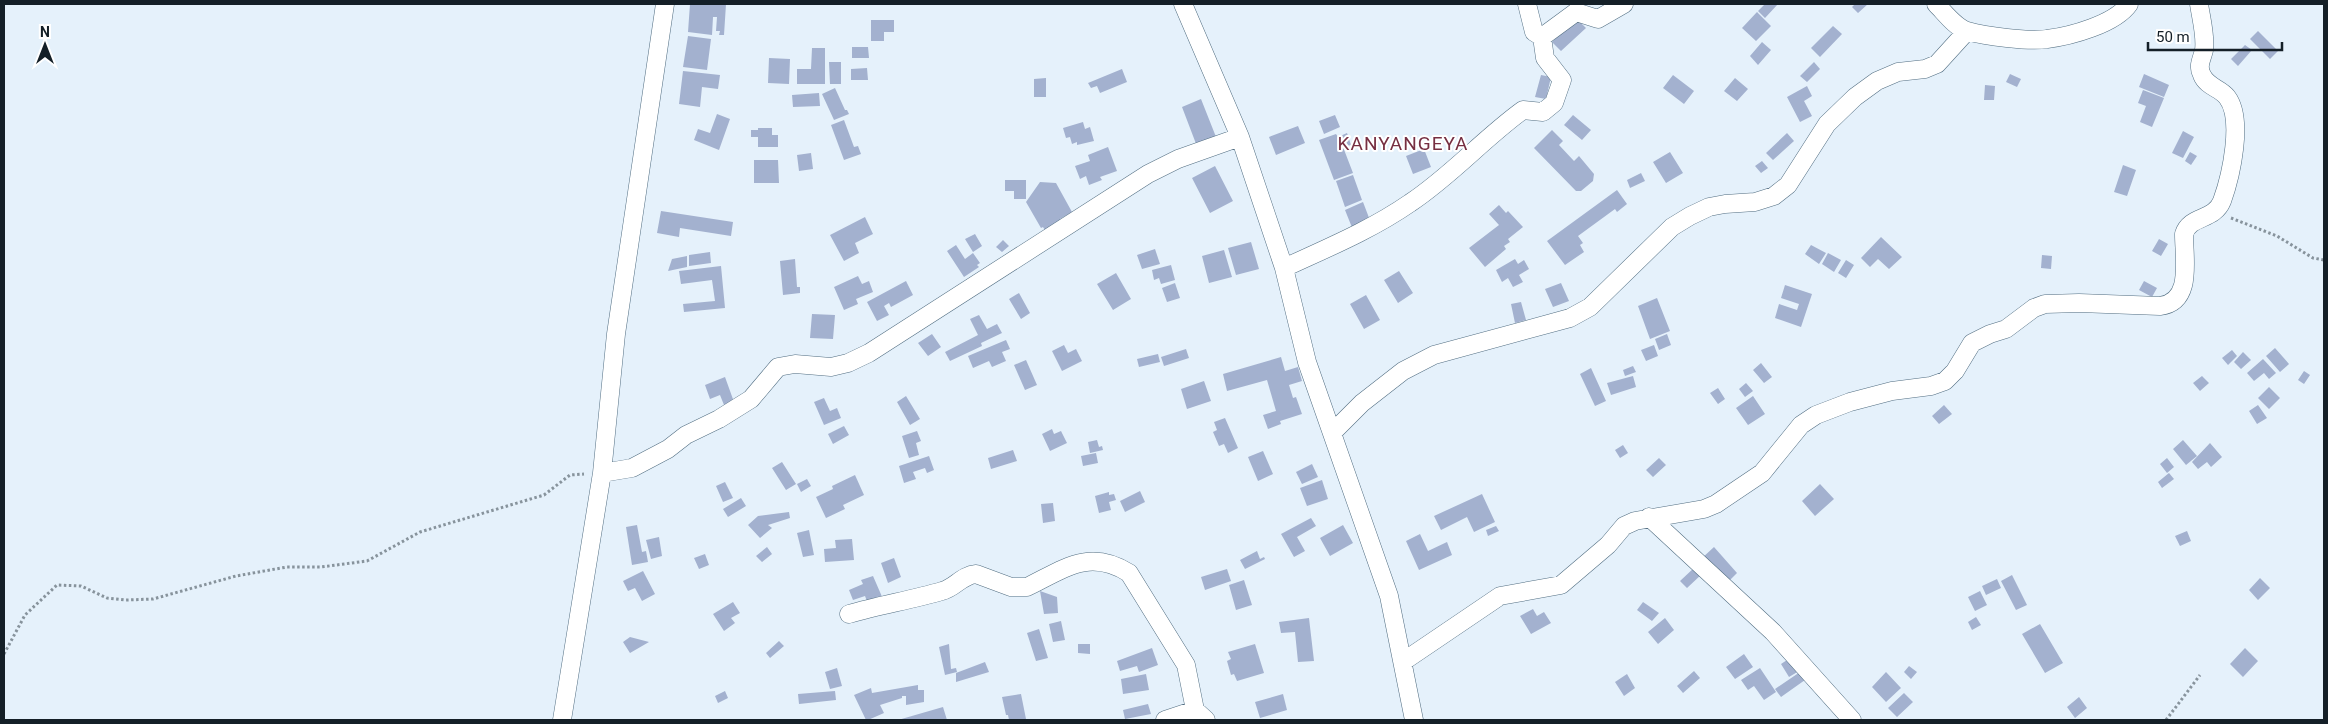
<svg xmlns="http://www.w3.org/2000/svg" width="2328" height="724" viewBox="0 0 2328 724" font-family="Roboto,sans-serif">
<rect width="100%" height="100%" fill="#e5f1fb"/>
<path fill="#a3b1cf" d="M 690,4 L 726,4 L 724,35 L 719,35 L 720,31 L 716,31 L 717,17 L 713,17 L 712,35 L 688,32 Z
M 1765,4 L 1778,4 L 1765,18 L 1758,11 Z
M 1855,4 L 1868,4 L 1858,13 L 1852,7 Z
M 1757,12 L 1771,26 L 1756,41 L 1742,28 Z
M 1576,18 L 1586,28 L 1561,51 L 1552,42 Z
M 871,20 L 894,20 L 894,32 L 884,32 L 884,41 L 871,41 Z
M 1833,26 L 1842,34 L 1820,57 L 1811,48 Z
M 2258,31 L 2278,51 L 2270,59 L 2250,39 Z
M 688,36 L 711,39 L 707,70 L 683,67 Z
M 1762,42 L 1771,50 L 1758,65 L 1750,56 Z
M 2245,45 L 2252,50 L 2238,66 L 2231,59 Z
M 852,47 L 868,47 L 869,58 L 852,58 Z
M 812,48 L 825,48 L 825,84 L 797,84 L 797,69 L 811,69 Z
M 769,58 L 790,59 L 789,84 L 768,83 Z
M 829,62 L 841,62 L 841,84 L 830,84 Z
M 1814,62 L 1820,69 L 1807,82 L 1800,76 Z
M 867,68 L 868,80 L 851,80 L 851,69 Z
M 1122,69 L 1127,82 L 1100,93 L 1097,86 L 1091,88 L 1088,83 Z
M 683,71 L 720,75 L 718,89 L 702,87 L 700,107 L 679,104 Z
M 2010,74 L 2021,79 L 2017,87 L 2006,82 Z
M 2144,74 L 2169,85 L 2164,97 L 2139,87 Z
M 1541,75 L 1551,77 L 1546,99 L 1535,97 Z
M 1673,75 L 1694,91 L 1684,104 L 1663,88 Z
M 1046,78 L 1046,97 L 1034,97 L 1034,79 Z
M 1735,78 L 1748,89 L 1737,101 L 1724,91 Z
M 1985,85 L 1995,86 L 1994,100 L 1984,100 Z
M 1807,86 L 1812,96 L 1804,101 L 1812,116 L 1800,122 L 1787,97 Z
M 835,88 L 845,110 L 847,110 L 849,114 L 834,120 L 822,94 Z
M 2143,90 L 2164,98 L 2152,127 L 2140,122 L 2146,106 L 2138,103 Z
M 819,93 L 820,106 L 793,107 L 792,95 Z
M 1201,99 L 1218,142 L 1198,149 L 1182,107 Z
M 717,114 L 730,119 L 719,150 L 694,140 L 698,129 L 710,133 Z
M 1335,115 L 1340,127 L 1324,134 L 1319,121 Z
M 1573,115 L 1591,130 L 1582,140 L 1564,125 Z
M 844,120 L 854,147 L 858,146 L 861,154 L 844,160 L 831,125 Z
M 1083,122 L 1085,129 L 1090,127 L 1094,141 L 1077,145 L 1077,142 L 1072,144 L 1070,137 L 1066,138 L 1063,128 Z
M 1298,126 L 1305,143 L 1276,155 L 1269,137 Z
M 758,128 L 772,128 L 772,135 L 778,135 L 778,147 L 758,147 L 758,137 L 751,137 L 751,130 L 758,130 Z
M 1552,130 L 1563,141 L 1559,145 L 1574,161 L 1579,156 L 1594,174 L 1593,181 L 1581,191 L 1576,191 L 1534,148 Z
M 2183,131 L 2194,137 L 2183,158 L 2172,153 Z
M 1347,133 L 1351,145 L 1343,147 L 1353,173 L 1334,180 L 1319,140 L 1336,134 L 1338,137 Z
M 1787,133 L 1794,141 L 1773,160 L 1766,153 Z
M 1108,147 L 1117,171 L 1100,177 L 1102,180 L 1089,185 L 1086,176 L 1080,179 L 1075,166 L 1090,161 L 1088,155 Z
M 1424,149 L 1431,167 L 1413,174 L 1406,156 Z
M 1670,152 L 1683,173 L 1666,183 L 1653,162 Z
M 2190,152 L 2197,156 L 2191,165 L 2185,161 Z
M 811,153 L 813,169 L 799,171 L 797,155 Z
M 754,160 L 778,160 L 779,183 L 754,183 Z
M 1762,161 L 1768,168 L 1761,173 L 1755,166 Z
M 2123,165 L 2136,170 L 2127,196 L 2114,192 Z
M 1215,166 L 1233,201 L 1210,213 L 1192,178 Z
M 1641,173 L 1645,181 L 1630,188 L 1627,180 Z
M 1353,175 L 1362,200 L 1345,207 L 1336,181 Z
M 1005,180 L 1026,180 L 1026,199 L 1014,199 L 1014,191 L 1005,191 Z
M 1040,182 L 1056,183 L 1072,212 L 1060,219 L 1062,223 L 1046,232 L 1043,227 L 1041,228 L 1026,202 Z
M 1617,190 L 1627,204 L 1617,212 L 1615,209 L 1578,236 L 1583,243 L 1580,245 L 1584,252 L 1565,265 L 1547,241 Z
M 1363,202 L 1371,223 L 1353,230 L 1345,210 Z
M 1499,205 L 1506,213 L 1508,211 L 1523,227 L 1508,239 L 1510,242 L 1504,246 L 1506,249 L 1485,267 L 1469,248 L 1499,225 L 1489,214 Z
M 661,211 L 733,222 L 731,236 L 680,228 L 679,237 L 657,233 Z
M 865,217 L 873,234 L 855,243 L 859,253 L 844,261 L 830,235 Z
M 975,234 L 982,246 L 973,252 L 965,239 Z
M 1881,237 L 1902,257 L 1889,269 L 1878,259 L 1870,267 L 1861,258 Z
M 2159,239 L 2168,244 L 2161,256 L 2152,251 Z
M 1003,240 L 1009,246 L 1002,252 L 996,247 Z
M 1251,242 L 1259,269 L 1236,275 L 1228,248 Z
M 956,245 L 965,259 L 973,253 L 980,263 L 977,265 L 979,267 L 964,277 L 947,251 Z
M 1811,245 L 1826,253 L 1819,264 L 1805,254 Z
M 1155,249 L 1160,264 L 1142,269 L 1137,255 Z
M 1224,250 L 1232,277 L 1209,283 L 1202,256 Z
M 710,252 L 711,263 L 689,266 L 689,255 Z
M 1828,253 L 1841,260 L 1834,272 L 1822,264 Z
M 2042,255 L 2052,256 L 2051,269 L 2041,268 Z
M 687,256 L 687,267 L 668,271 L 672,259 Z
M 795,259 L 797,287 L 800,287 L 800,293 L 783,295 L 780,261 Z
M 1515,259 L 1518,264 L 1524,260 L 1529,269 L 1519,275 L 1523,282 L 1513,287 L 1508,278 L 1502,282 L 1496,270 Z
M 1846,260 L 1854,265 L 1846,278 L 1838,273 Z
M 1171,265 L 1175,280 L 1161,284 L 1159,278 L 1154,280 L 1152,270 Z
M 721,266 L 725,308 L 684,312 L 683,304 L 715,301 L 712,280 L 681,284 L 679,271 Z
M 1399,271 L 1413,293 L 1398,303 L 1384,280 Z
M 1116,273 L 1131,299 L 1113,310 L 1097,284 Z
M 858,276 L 862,284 L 869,281 L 873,292 L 856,299 L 858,304 L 844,310 L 834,287 Z
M 906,281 L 913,295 L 891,307 L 889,303 L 884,306 L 889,315 L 877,321 L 867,302 Z
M 2144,281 L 2157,288 L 2152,297 L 2139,290 Z
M 1175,283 L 1180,298 L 1167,302 L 1162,288 Z
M 1561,283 L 1569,301 L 1553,307 L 1545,289 Z
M 1785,285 L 1812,294 L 1801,327 L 1775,318 L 1779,304 L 1797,310 L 1799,304 L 1781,298 Z
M 1019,293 L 1030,313 L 1021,319 L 1009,299 Z
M 1366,295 L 1380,320 L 1364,329 L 1350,304 Z
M 1657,298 L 1670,331 L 1650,339 L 1638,306 Z
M 1521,302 L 1526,320 L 1515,323 L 1511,304 Z
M 812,314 L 835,315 L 833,339 L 810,338 Z
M 979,315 L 987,329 L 997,324 L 1002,333 L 981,343 L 982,346 L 950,361 L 945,352 L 978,335 L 970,319 Z
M 932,334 L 941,347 L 928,356 L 918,343 Z
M 1667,334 L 1671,345 L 1659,350 L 1655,339 Z
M 1006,340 L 1010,349 L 1002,352 L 1006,361 L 992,367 L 989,361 L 973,368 L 968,356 Z
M 1064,345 L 1068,353 L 1076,349 L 1082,361 L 1062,371 L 1052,351 Z
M 1654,345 L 1658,356 L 1646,361 L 1641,350 Z
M 2275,348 L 2289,364 L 2280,372 L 2266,356 Z
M 1186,349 L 1189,358 L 1164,366 L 1161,357 Z
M 2232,350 L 2237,356 L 2228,365 L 2222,358 Z
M 2243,352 L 2251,360 L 2241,369 L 2234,362 Z
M 1158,354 L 1160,362 L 1139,367 L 1137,359 Z
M 1281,357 L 1285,371 L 1298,367 L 1302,381 L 1289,385 L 1293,398 L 1296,397 L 1302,414 L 1280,421 L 1281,424 L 1268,429 L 1263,415 L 1276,411 L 1267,380 L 1227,391 L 1223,374 Z
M 2263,359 L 2276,373 L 2269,379 L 2264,373 L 2254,381 L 2247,373 Z
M 1026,360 L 1037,385 L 1025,390 L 1014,365 Z
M 1761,363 L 1772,377 L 1764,383 L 1753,370 Z
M 1633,366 L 1636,372 L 1625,376 L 1623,370 Z
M 1591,368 L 1606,401 L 1595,406 L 1580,374 Z
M 2304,371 L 2310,375 L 2304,384 L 2298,380 Z
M 1633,376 L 1636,387 L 1611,395 L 1607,383 Z
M 2202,376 L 2209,383 L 2200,391 L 2193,383 Z
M 725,377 L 734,402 L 724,405 L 720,395 L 710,399 L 705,385 Z
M 1204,381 L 1211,401 L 1187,409 L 1181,389 Z
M 1746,383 L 1753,391 L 1745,397 L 1739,389 Z
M 2269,387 L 2280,398 L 2269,409 L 2258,398 Z
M 1718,388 L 1725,399 L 1718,404 L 1710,393 Z
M 906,396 L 920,419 L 910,425 L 897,402 Z
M 1753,396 L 1765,414 L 1748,425 L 1736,408 Z
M 824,398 L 830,411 L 837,408 L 841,418 L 824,425 L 814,402 Z
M 1944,405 L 1952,414 L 1939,424 L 1932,416 Z
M 2258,405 L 2267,418 L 2257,424 L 2249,411 Z
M 1225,418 L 1238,448 L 1228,453 L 1224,444 L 1219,446 L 1213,432 L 1217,430 L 1214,422 Z
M 844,426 L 849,435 L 833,444 L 828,434 Z
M 1052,429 L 1054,434 L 1061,431 L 1067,443 L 1050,451 L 1042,434 Z
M 917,431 L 921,441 L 916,443 L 919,455 L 909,458 L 902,436 Z
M 1097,440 L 1099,447 L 1102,446 L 1103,450 L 1090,453 L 1088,442 Z
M 2183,440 L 2197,456 L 2186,465 L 2173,449 Z
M 2210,443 L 2222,457 L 2211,467 L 2207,462 L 2198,469 L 2192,462 Z
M 1623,445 L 1628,453 L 1620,458 L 1615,450 Z
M 1013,450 L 1017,461 L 991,469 L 988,458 Z
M 1263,451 L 1273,474 L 1258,481 L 1248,457 Z
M 1096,453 L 1098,463 L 1083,466 L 1081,456 Z
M 929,456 L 934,470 L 927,473 L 925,468 L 913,472 L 916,479 L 904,483 L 899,466 Z
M 1659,458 L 1666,465 L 1653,477 L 1646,470 Z
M 2167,458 L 2174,467 L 2167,473 L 2160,464 Z
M 782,462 L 796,484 L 786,490 L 772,468 Z
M 1312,464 L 1318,477 L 1302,484 L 1296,472 Z
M 2169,473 L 2174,479 L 2162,488 L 2158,482 Z
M 855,475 L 864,495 L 843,505 L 845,509 L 826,518 L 816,497 L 833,489 L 832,486 Z
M 807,479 L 811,486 L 801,492 L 797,484 Z
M 1322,480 L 1328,499 L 1307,506 L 1300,488 Z
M 725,482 L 733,498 L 723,502 L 716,486 Z
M 1820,484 L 1834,499 L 1815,516 L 1802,501 Z
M 1140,491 L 1145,502 L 1125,512 L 1120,501 Z
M 1109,492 L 1109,495 L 1114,494 L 1116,500 L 1109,502 L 1111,510 L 1099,513 L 1095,496 Z
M 1482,494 L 1495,522 L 1474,532 L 1467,517 L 1441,530 L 1434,516 Z
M 741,498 L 746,506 L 728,517 L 723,509 Z
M 1053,503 L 1055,521 L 1043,523 L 1041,504 Z
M 789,512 L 790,518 L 768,525 L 772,528 L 760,538 L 748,525 L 758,516 Z
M 1311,518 L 1316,526 L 1297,537 L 1305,551 L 1294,557 L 1281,534 Z
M 637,525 L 642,552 L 646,551 L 648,562 L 632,565 L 626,527 Z
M 1343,525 L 1353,543 L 1330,556 L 1320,538 Z
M 1496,526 L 1499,531 L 1488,536 L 1486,530 Z
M 809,530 L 814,555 L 803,557 L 797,533 Z
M 2187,531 L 2191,541 L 2180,546 L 2175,536 Z
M 1420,534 L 1428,551 L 1447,542 L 1452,555 L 1419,570 L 1406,541 Z
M 659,537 L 662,556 L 651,559 L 646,540 Z
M 852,539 L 854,560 L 825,562 L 824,549 L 836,548 L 835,540 Z
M 767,547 L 772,554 L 762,562 L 756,556 Z
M 1714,547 L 1737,573 L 1729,581 L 1701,559 Z
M 1257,551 L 1260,559 L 1264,557 L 1265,559 L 1245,569 L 1240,560 Z
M 705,554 L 709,565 L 699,569 L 694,558 Z
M 894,558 L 901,577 L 888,583 L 881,563 Z
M 1695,567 L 1702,574 L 1687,588 L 1680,581 Z
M 1227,569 L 1231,581 L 1205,590 L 1201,577 Z
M 643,571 L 655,594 L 642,601 L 635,588 L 628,591 L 623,581 Z
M 2012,575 L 2027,605 L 2016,610 L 2001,581 Z
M 873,576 L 883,599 L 868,604 L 865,596 L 853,600 L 849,590 L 863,584 L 861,580 Z
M 2260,578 L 2270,588 L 2258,600 L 2249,590 Z
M 1997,579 L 2001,588 L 1986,595 L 1982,586 Z
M 1244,580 L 1252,605 L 1236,610 L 1229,585 Z
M 1040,591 L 1057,597 L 1058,613 L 1044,614 Z
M 1980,591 L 1987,605 L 1975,611 L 1968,597 Z
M 733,602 L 740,613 L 731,618 L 735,623 L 724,631 L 713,614 Z
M 1643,602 L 1659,613 L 1652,621 L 1637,610 Z
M 1533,609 L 1537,616 L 1544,612 L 1551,623 L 1531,634 L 1520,616 Z
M 1976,617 L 1981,625 L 1972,630 L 1968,622 Z
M 1309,618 L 1314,661 L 1298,662 L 1295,632 L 1281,633 L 1279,622 Z
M 1665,618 L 1674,630 L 1658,644 L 1648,632 Z
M 1061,621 L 1065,640 L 1053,642 L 1049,624 Z
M 2040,624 L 2063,663 L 2045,673 L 2022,634 Z
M 1039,629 L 1048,658 L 1036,661 L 1027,633 Z
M 630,637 L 649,642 L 630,653 L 623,642 Z
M 779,641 L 784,646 L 770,658 L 766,653 Z
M 949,644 L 951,669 L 956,668 L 957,672 L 945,675 L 939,647 Z
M 1078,644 L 1090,644 L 1090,654 L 1078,653 Z
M 1255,644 L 1264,673 L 1237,681 L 1234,674 L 1231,675 L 1227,661 L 1231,659 L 1228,652 Z
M 1152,648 L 1158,665 L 1139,672 L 1137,666 L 1120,671 L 1117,661 Z
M 2245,648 L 2258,661 L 2243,677 L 2230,664 Z
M 1744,654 L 1753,667 L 1735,679 L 1726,667 Z
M 1790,658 L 1799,671 L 1789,677 L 1781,664 Z
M 985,662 L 989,672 L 956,682 L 956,673 Z
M 1909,666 L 1917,672 L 1911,679 L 1904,672 Z
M 837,668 L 842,686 L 830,689 L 825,672 Z
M 1760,668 L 1776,692 L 1764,700 L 1754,686 L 1748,690 L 1741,680 Z
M 1694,671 L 1700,678 L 1683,693 L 1677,686 Z
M 1800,672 L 1805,680 L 1781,697 L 1775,689 Z
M 1886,672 L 1901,688 L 1886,702 L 1872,687 Z
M 1146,674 L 1149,690 L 1123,694 L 1121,679 Z
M 1627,674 L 1635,688 L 1624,696 L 1615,682 Z
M 918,685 L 918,690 L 924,690 L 924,702 L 906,705 L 906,696 L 902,696 L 902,698 L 880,705 L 884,713 L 868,720 L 866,720 L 854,695 L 871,688 L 872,693 Z
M 725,691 L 728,698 L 718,703 L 715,696 Z
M 835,691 L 836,700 L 799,704 L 798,694 Z
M 1904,693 L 1913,702 L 1897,717 L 1888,708 Z
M 1021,694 L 1026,719 L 1009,720 L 1008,715 L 1006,715 L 1002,697 Z
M 1283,694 L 1287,710 L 1260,718 L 1255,702 Z
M 2079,697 L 2087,708 L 2075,718 L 2067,707 Z
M 1148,704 L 1151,714 L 1125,719 L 1123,710 Z
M 943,707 L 947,720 L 898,720 Z"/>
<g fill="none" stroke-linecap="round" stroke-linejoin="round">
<g stroke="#526e82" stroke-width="19">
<path id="minor" d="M 1183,4 L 1240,137 L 1284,268 L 1307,362 L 1389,596 L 1414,720
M 1527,4 L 1534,32 L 1542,37 L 1576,12 L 1598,19 L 1624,4
M 1936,4 C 1945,13 1955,27 1967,31 C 1985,36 2029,42 2047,39 C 2071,36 2115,24 2129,4
M 1284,268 C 1327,248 1371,230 1410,203 C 1451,176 1483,139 1523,110 L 1543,112 L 1554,103 L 1562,80 L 1545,58 L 1542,37
M 1332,433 L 1362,403 L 1403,371 L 1434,355 L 1570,318 L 1590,307 L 1672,227 L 1690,216 L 1709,207 L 1725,204 L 1755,202 L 1774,196 L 1788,185 L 1827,124 L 1855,97 L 1877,81 L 1898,72 L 1925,69 L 1937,64 L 1967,31
M 602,473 L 632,468 L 668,449 L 686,435 L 719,419 L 751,399 L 778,367 L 795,364 L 831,367 L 848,363 L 869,353 L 1148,174 L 1178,159 L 1240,137
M 1649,517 L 1773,632 L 1852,720
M 849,614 C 880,605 911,600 942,591 C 955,588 962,575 976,574 L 1011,587 L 1027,587 C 1064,569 1089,548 1129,573 L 1186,665 L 1195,710 L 1206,720
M 1404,661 L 1500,596 L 1561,585 L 1608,545 L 1624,526 L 1635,521 L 1704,509 L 1716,504 L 1762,473 L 1801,425 L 1816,415 L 1850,402 L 1892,391 L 1931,386 L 1945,381 L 1955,371 L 1972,343 L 1990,334 L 2006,329 L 2034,308 L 2045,304 L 2079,303 L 2160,306 C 2193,302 2184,260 2184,234 C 2190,215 2214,221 2222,201 C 2231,176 2244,119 2227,97 C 2220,88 2207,87 2202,75 C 2197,66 2202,59 2204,50 C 2206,36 2201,18 2199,4
M 562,720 L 602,473 L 616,334 L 665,4
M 1165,720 L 1195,710"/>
</g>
<path stroke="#87939c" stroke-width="3" stroke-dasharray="2.5 2.5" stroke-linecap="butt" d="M 2231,218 L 2277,236 L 2313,258 L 2324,260
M 4,654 L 25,615 L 57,585 L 81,586 L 107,598 L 126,600 L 153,599 L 236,576 L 287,567 L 321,567 L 367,561 L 420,532 L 544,495 L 570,475 L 584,474
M 2166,720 L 2200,675"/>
<use href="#minor" stroke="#fff" stroke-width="18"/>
</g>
<g text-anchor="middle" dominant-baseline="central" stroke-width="4" stroke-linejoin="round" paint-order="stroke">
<g font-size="19" letter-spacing="1" fill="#762f42" stroke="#fff">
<text x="1403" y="143">KANYANGEYA</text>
</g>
</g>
<rect width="2328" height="724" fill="none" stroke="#141f27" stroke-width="10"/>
<g transform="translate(45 45)" stroke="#ffffff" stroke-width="4" paint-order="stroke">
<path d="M0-4L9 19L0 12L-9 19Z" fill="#141f27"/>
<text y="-8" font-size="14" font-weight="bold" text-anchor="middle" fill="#141f27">N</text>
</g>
<path d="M2148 42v8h134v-8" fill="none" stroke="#141f27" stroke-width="2.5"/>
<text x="2156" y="42" font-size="15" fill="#141f27" stroke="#ffffff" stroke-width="4" paint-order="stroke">50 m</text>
</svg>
